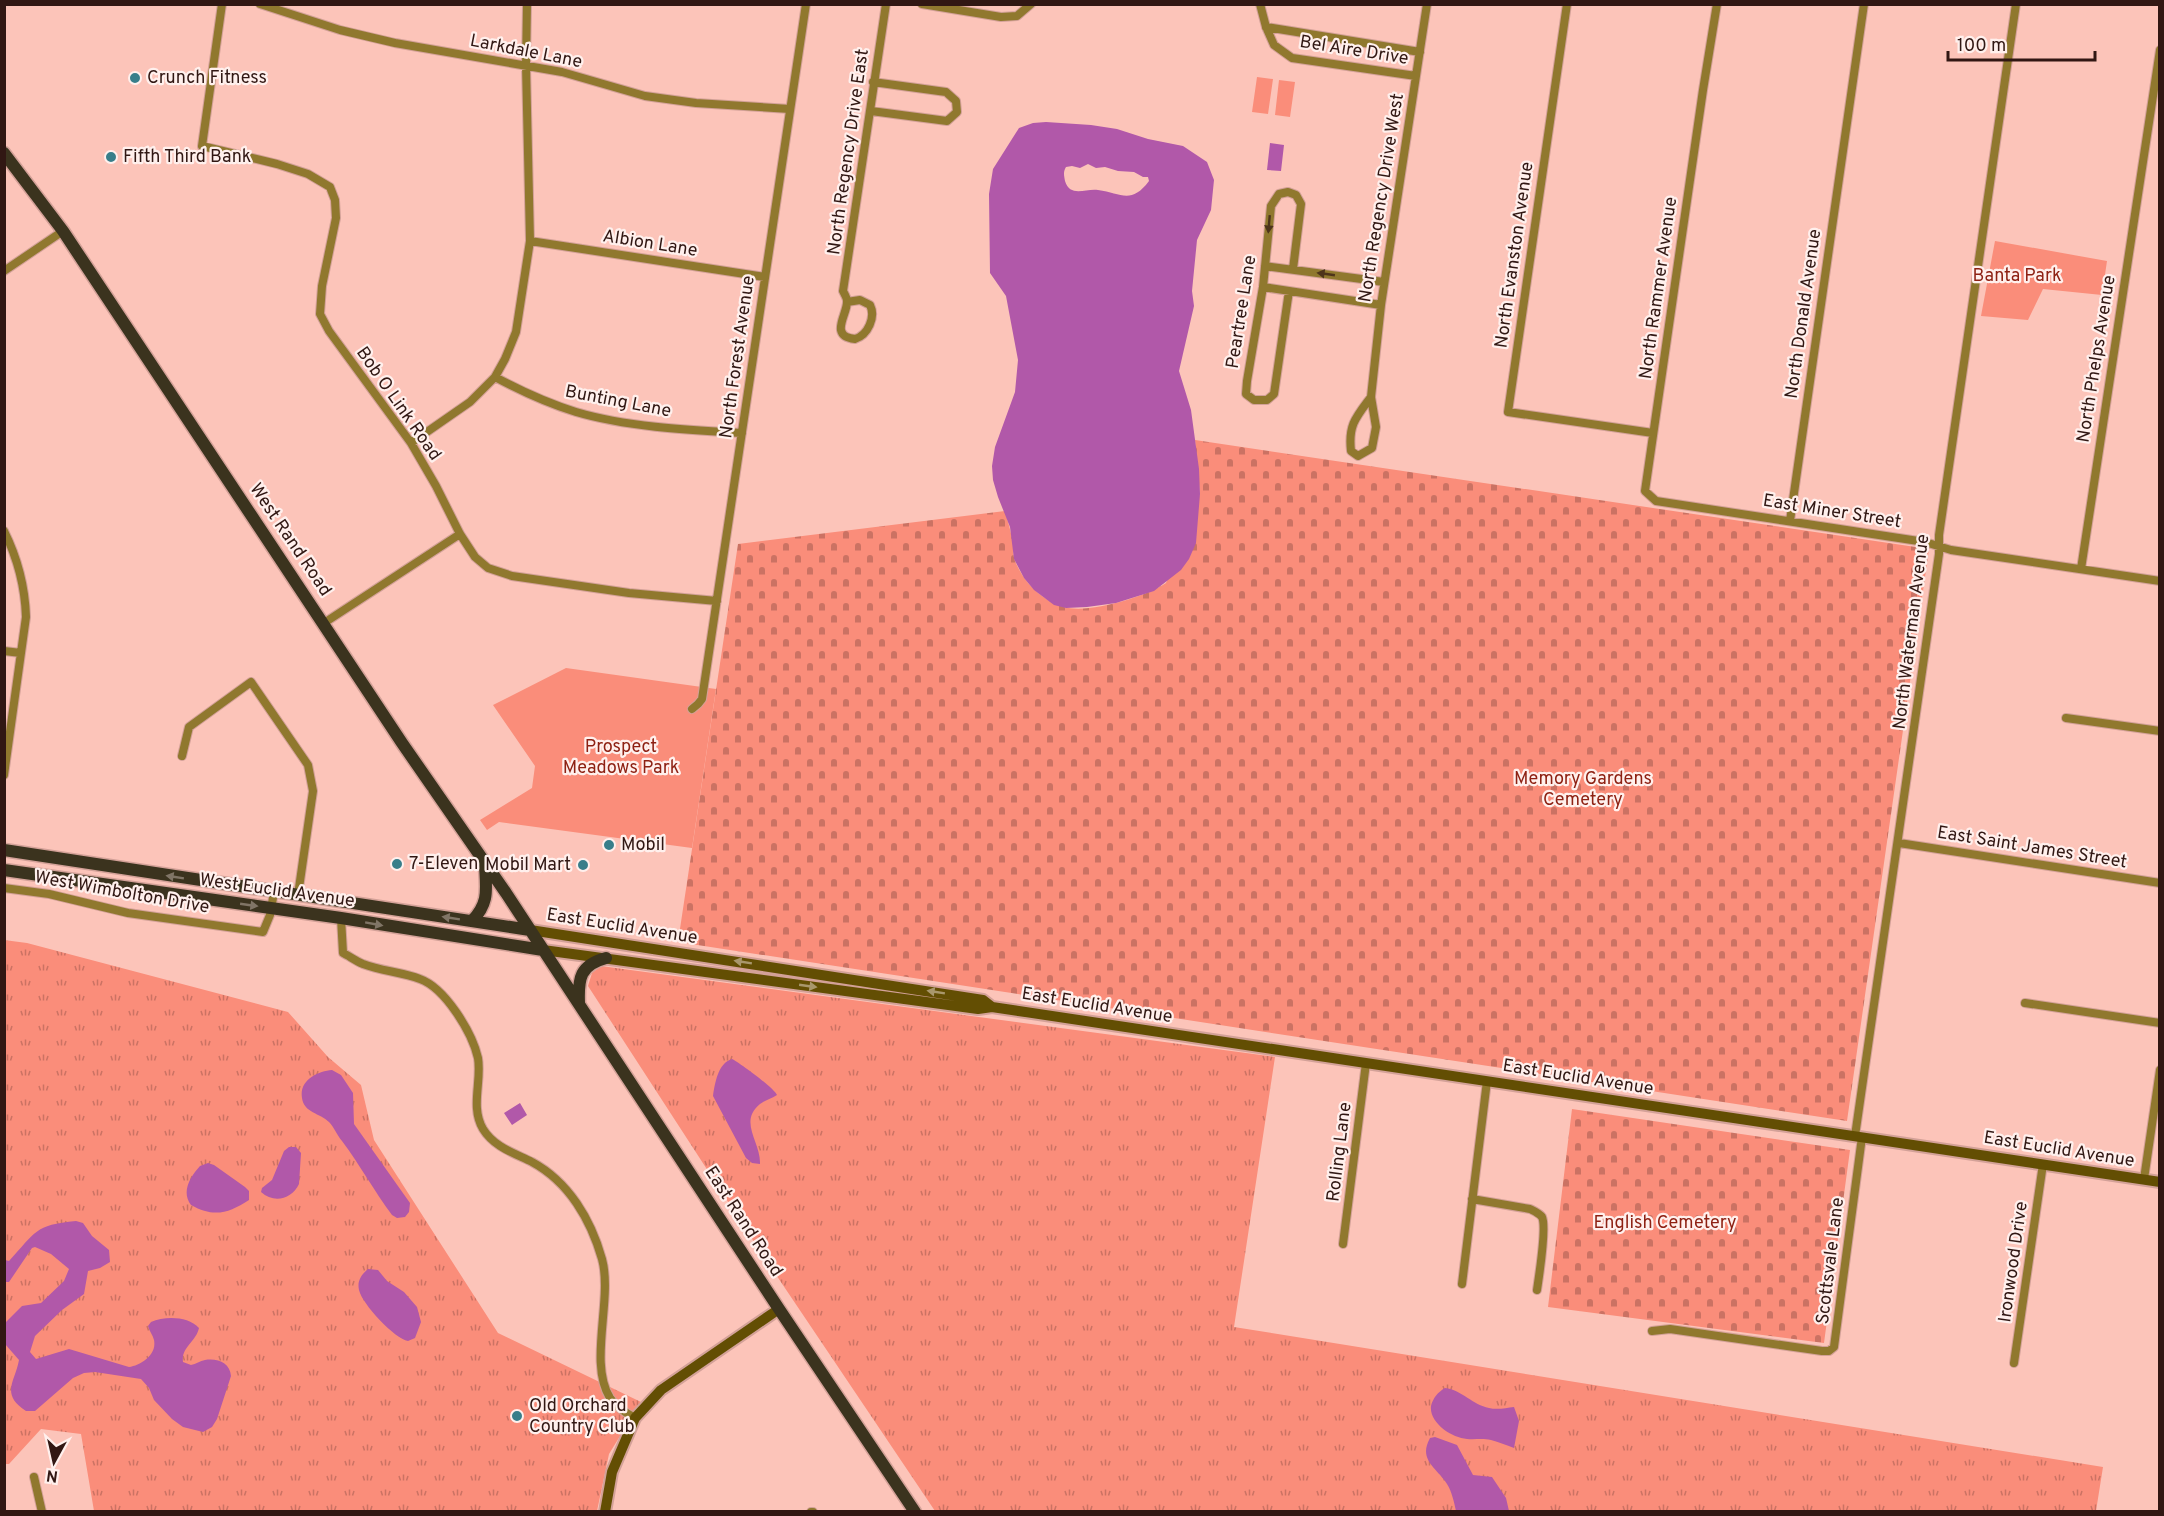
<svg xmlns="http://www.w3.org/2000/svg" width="2164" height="1516" viewBox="0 0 2164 1516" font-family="Overpass,sans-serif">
<defs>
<pattern id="grass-tufts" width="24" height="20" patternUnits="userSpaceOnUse" patternTransform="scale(1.5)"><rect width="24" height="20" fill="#fa8d7a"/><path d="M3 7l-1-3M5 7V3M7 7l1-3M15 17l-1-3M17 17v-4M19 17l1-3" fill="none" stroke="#cb7263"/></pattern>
<pattern id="cemetery-stones" width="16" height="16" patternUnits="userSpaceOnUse" patternTransform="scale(1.5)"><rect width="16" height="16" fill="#fa8d7a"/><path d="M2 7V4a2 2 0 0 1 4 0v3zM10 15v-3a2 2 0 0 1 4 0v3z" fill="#cb7263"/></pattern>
</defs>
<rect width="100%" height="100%" fill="#fcc4b9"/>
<path fill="url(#grass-tufts)" d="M 4,940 L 27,943 L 288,1012 L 328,1057 L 361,1085 L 374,1140 L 498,1333 L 641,1402 L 609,1454 L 597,1511 L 94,1511 L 81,1434 L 41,1429 L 9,1464 L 5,1464 Z
M 601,966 L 1275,1057 L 1234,1327 L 2103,1467 L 2096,1511 L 935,1511 L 758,1248 L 588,986 L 592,973 Z"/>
<path fill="url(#cemetery-stones)" d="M 1195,440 L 1929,549 L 1847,1121 L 678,942 L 738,544 L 1005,511 C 1008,522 1011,532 1013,543 C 1013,549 1013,555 1015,561 C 1024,583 1041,600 1064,607 C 1089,614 1145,597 1166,583 L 1200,494 Z
M 1572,1109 L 1850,1150 L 1824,1343 L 1548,1307 Z"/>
<path fill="#fa8d7a" d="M 1257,77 L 1273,79 L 1268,114 L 1252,112 Z
M 1279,80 L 1295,82 L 1290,117 L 1275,115 Z
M 1995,241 L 2107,261 L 2102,295 L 2043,289 L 2028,320 L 1981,316 Z
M 566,668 L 716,689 L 692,848 L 499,822 L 487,830 L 480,820 L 532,788 L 535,766 L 493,705 Z"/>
<path fill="#b158a9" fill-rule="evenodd" d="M 1046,122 L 1091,125 L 1117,129 L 1148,139 L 1183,146 L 1207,162 L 1214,180 L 1211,210 L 1197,240 L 1192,291 L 1194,306 L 1179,371 L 1191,410 L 1199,469 L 1200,494 L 1196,543 L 1189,559 L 1181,570 L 1154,591 L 1116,603 L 1087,607 L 1066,608 L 1054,605 L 1034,590 L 1024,578 L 1014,559 L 1010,527 L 998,497 L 993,480 L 992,466 L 995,447 L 1015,392 L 1018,360 L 1006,296 L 990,273 L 989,194 L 993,169 L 1019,128 L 1033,123 ZM 1088,164 L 1096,168 L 1105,167 L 1118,171 L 1134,172 L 1143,177 L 1148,177 L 1149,181 C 1131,205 1121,193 1098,190 C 1086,188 1070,198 1065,181 C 1064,175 1063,172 1066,167 L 1072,166 L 1080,168 Z
M 1270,143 L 1284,145 L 1281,171 L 1267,170 Z
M 732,1059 C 740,1063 774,1088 777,1095 C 771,1099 765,1100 760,1104 C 738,1122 761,1142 760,1164 L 752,1163 L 746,1158 L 713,1096 C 715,1083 718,1063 732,1059 Z
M 332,1070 L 341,1075 L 353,1093 L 354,1124 L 410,1203 L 409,1212 L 405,1217 L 397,1218 L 392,1215 C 374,1191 360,1165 342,1141 C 337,1135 334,1127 329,1122 C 320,1113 304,1113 302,1098 C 299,1080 318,1071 332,1070 Z
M 520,1103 L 527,1115 L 512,1125 L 504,1113 Z
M 289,1147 L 296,1147 L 301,1153 L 299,1184 C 292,1199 274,1204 261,1192 L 262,1188 L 272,1180 L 284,1151 Z
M 208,1163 L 214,1165 L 245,1187 L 249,1191 L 249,1200 C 229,1213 214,1218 191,1205 C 181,1192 190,1177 200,1166 Z
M 76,1221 L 83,1223 L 92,1236 L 109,1250 L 110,1262 L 100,1268 L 88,1271 L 84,1294 L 62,1310 L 35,1336 L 30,1352 L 36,1359 L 69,1349 L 129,1367 C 141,1365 157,1355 154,1340 C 153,1335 149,1331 148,1326 L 151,1322 C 165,1316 188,1316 199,1328 C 196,1342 181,1347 183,1362 L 191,1365 C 196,1364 200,1361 205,1360 C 218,1358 230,1363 231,1376 L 217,1419 L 212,1427 L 203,1432 L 183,1427 L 172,1419 L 154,1400 L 149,1388 L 141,1379 L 95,1372 L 84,1373 L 73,1378 L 35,1411 L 26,1411 C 0,1394 15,1382 19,1360 L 5,1344 L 5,1323 L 22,1306 L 41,1303 L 64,1281 L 69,1269 L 51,1254 L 35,1247 L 32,1248 L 9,1282 L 5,1282 L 5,1260 L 9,1261 C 36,1232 34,1225 76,1221 Z
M 368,1269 L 378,1270 L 387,1281 L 404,1292 L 417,1307 L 421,1322 L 415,1338 L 408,1341 C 395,1339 362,1304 359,1290 C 357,1281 361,1275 368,1269 Z
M 1445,1388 C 1462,1390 1473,1405 1489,1408 C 1497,1410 1506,1408 1514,1407 L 1519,1421 L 1514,1448 C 1506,1445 1499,1442 1491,1440 C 1482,1438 1475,1440 1467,1439 C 1452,1438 1429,1423 1431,1406 C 1433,1398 1438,1392 1445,1388 Z
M 1435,1437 L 1457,1445 L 1473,1475 L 1492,1477 L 1506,1498 L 1509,1511 L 1456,1511 C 1454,1502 1452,1492 1447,1484 C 1436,1467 1418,1460 1430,1438 Z"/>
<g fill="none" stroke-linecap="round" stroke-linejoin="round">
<g stroke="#d3a198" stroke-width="10">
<path id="street" d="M 222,4 L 202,146 L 277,164 L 308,174 L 330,187 L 335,200 L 336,218 L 322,286 L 320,314 L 329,331 L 411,443 L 436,486 L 460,534 L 475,557 L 488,568 L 512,576 L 629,593 L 717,601
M 260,4 L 340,30 L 395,43 L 562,72 L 645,96 L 696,103 L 790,109
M 922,4 L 1001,17 L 1017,16 L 1031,4
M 1260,4 L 1266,27 L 1274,45 L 1292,58 L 1416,76
M 1567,4 L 1508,412 L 1653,433
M 1717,4 L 1703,90 L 1645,491 L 1656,501 L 1925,542 L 1951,550 L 2160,581
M 1266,27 L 1420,52
M 871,111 L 947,121 L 957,112 L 956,101 L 946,92 L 873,82
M 530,241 L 765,277
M 1265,266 L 1384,282
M 4,271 L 63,231
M 1263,287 L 1381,305
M 1289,291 L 1274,394 L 1267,400 L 1254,400 L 1246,394 L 1247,381 L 1263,287 L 1271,206 L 1279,194 L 1288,192 L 1296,195 L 1301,204 L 1293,269
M 847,302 L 860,300 L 870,305 C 876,317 868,335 855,339 C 828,336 848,314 847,301 C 847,298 845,295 843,291 L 886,4
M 495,377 C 521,391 547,403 576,412 C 627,427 688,430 742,433
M 1371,397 C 1356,417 1348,425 1351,451 L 1358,456 L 1372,448 L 1376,427 L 1371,397 L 1381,305 L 1427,4
M 411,443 L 470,402 L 495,377 L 505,359 L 516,332 L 530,241 L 526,65 L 527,4
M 1790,521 L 1864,4
M 4,531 C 18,559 25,586 26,617 L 4,775
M 2081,569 L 2160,50
M 324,623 L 460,534
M 4,651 L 21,653
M 692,709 L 698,704 L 702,699 L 806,4
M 2066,718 L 2160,731
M 182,756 L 189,727 L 251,682 L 308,765 L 313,791 L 298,895
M 1899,843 L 2160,883
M 4,888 L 49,894 L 128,913 L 263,932 L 270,915 L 274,892
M 341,918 L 343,953 C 349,956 356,961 363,964 C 381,971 402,972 420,979 C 445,988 472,1032 478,1058 C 482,1081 470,1107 483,1129 C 494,1147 514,1153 532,1162 C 569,1182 591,1220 602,1259 C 613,1299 588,1363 610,1398 C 616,1407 626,1413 635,1418
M 2025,1003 L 2160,1023
M 1855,1136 L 1939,554 L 1939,535 L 2016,4
M 2144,1179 L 2160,1070
M 1472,1199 L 1530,1209 C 1534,1211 1539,1213 1542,1217 C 1547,1227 1539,1276 1537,1290
M 1343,1244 L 1366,1063
M 1462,1284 L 1487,1081
M 1652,1331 L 1670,1329 L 1822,1351 L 1829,1351 L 1834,1347 L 1862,1137
M 2014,1363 L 2043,1164
M 34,1477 L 42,1512
M 811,1512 L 813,1512"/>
</g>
<g stroke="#d3a198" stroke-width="14">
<path id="secondary" d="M 530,930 L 983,1000 L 992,1007
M 543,950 L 978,1009 L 992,1007 L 2160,1182
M 605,1512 L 612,1472 L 635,1418 L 661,1390 L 779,1309"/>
</g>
<g stroke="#d3a198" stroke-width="15">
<path id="primary" d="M 4,153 L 63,231 L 402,743 L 506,893 L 779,1309 L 915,1512
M 4,850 L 530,930
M 4,870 L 341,918 L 543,950
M 472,921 C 490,902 486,889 485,865
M 579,1003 C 578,978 580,965 606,958"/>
</g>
<use href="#street" stroke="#90782e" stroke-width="8"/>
<use href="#secondary" stroke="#634e03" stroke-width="10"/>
<use href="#primary" stroke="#3b331e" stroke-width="12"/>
</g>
<defs><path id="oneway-solid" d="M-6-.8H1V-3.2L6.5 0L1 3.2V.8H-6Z" transform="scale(1.5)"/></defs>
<g fill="#4e341b">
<use href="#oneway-solid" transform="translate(1269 224) rotate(95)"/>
<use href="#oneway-solid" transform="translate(1326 274) rotate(-172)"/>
</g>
<g fill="#807566">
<use href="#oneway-solid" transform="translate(175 877) rotate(-171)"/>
<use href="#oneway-solid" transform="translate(249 905) rotate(8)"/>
<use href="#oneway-solid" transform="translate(451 918) rotate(-171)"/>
<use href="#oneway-solid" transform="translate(374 924) rotate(10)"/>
</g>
<g fill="#a9976c">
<use href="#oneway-solid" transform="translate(743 962) rotate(-171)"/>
<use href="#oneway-solid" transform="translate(808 986) rotate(8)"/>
<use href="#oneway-solid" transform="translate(936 992) rotate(-171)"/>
</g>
<g fill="#387e8a" stroke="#fff0ed" stroke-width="2">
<circle cx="135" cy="78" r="6"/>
<circle cx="111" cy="157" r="6"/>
<circle cx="609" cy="845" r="6"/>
<circle cx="397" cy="864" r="6"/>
<circle cx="583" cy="865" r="6"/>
<circle cx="517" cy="1416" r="6"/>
</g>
<g text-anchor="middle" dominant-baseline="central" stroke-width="4.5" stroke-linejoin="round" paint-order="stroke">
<g font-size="18" fill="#311713" stroke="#fff0ed">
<text transform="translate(1354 51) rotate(9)">Bel Aire Drive</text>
<text transform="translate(526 52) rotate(11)">Larkdale Lane</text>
<text transform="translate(849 152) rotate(-82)">North Regency Drive East</text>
<text transform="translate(1382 198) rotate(-81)">North Regency Drive West</text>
<text transform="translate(650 244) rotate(9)">Albion Lane</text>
<text transform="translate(1515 255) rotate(-82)">North Evanston Avenue</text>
<text transform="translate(1659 288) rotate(-82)">North Rammer Avenue</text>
<text transform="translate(1242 312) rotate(-81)">Peartree Lane</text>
<text transform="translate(1804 314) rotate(-82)">North Donald Avenue</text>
<text transform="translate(738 357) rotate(-82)">North Forest Avenue</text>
<text transform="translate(2097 359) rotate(-81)">North Phelps Avenue</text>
<text transform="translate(618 402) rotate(11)">Bunting Lane</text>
<text transform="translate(398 404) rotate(55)">Bob O Link Road</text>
<text transform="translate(1832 512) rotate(9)">East Miner Street</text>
<text transform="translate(290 540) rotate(56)">West Rand Road</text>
<text transform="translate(1912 632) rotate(-83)">North Waterman Avenue</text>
<text transform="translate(2032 848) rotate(9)">East Saint James Street</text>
<text transform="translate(277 891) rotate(8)">West Euclid Avenue</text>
<text transform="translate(122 893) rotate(10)">West Wimbolton Drive</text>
<text transform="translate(622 927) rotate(9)">East Euclid Avenue</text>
<text transform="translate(1097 1006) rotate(9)">East Euclid Avenue</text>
<text transform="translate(1578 1078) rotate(9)">East Euclid Avenue</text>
<text transform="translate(2059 1150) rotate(9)">East Euclid Avenue</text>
<text transform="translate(1340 1152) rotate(-83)">Rolling Lane</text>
<text transform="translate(743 1222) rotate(57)">East Rand Road</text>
<text transform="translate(1831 1261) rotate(-83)">Scottsvale Lane</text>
<text transform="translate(2014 1262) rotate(-82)">Ironwood Drive</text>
</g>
<g font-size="18" fill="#311713" stroke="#fff0ed" text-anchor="start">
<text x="147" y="78">Crunch Fitness</text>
<text x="123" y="157">Fifth Third Bank</text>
<text x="621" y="845">Mobil</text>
<text x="409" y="864">7-Eleven</text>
<text x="571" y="865" text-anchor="end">Mobil Mart</text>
<text x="529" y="1406">Old Orchard<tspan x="529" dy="21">Country Club</tspan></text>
</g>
<g font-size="18" fill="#8e2113" stroke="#fff0ed">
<text x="2017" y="276">Banta Park</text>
<text x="621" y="747">Prospect<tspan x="621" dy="21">Meadows Park</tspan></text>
<text x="1583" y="779">Memory Gardens<tspan x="1583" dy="21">Cemetery</tspan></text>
<text x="1665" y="1223">English Cemetery</text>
</g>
</g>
<rect width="2164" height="1516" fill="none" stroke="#311713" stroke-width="12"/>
<g transform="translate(54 1462) rotate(188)" stroke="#fff0ed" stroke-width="4.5" paint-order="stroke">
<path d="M0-4.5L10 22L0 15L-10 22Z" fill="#311713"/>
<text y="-9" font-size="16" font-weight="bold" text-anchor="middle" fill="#311713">N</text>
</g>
<path d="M1948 51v9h147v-9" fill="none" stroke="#311713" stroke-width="3"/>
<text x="1957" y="51" font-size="18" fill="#311713" stroke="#fff0ed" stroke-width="4.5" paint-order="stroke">100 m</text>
</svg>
